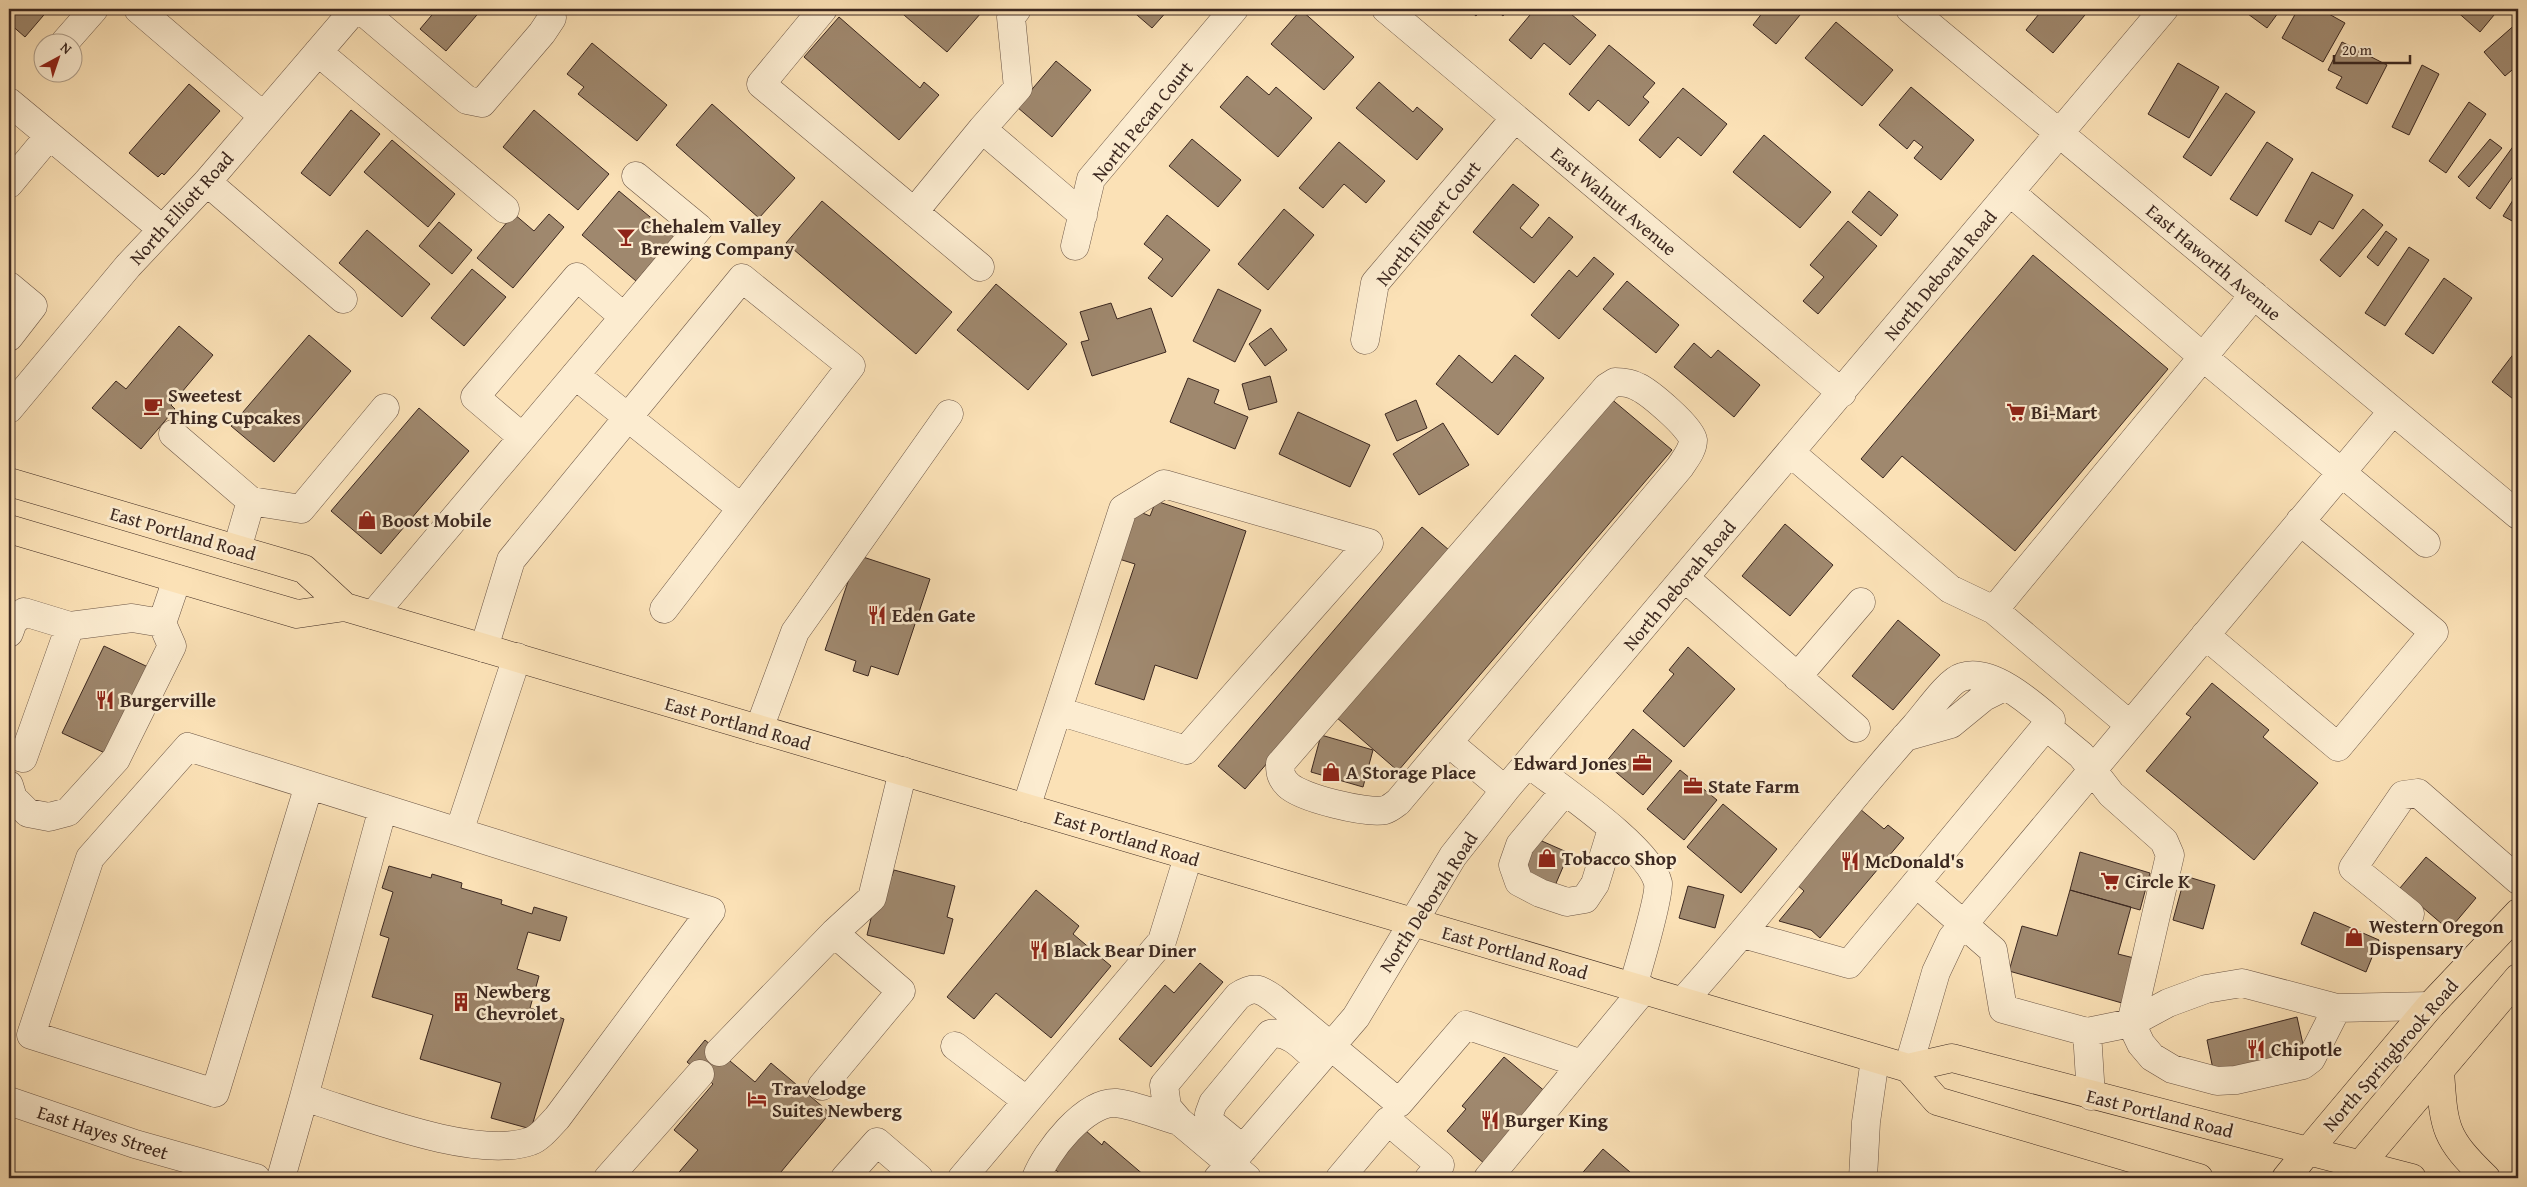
<svg xmlns="http://www.w3.org/2000/svg" width="2527" height="1187" viewBox="0 0 2527 1187" font-family="'Gentium Book Plus',serif">
<rect width="100%" height="100%" fill="#fbe1b6"/>
<filter id="stains"><feTurbulence type="fractalNoise" baseFrequency=".004" numOctaves="4"/><feColorMatrix values="0 0 0 0 .2 0 0 0 0 .09 0 0 0 0 .02 0 0 0 .5 -.17"/></filter>
<radialGradient id="worn" r=".72"><stop offset=".6" stop-color="#630" stop-opacity="0"/><stop offset="1" stop-color="#630" stop-opacity=".3"/></radialGradient>
<path fill="#9f886e" stroke="#3c2820" d="M 9,9 L 49,9 L 25,37 L 9,23 Z
M 437,9 L 482,9 L 446,51 L 420,29 Z
M 897,9 L 977,9 L 981,13 L 947,52 Z
M 1130,9 L 1169,9 L 1152,28 Z
M 1468,9 L 1482,9 L 1476,16 Z
M 1495,9 L 1509,9 L 1503,16 Z
M 1535,9 L 1565,9 L 1596,35 L 1570,65 L 1544,43 L 1531,59 L 1509,40 Z
M 1759,9 L 1805,9 L 1776,44 L 1753,25 L 1763,12 Z
M 2043,9 L 2090,9 L 2053,53 L 2026,30 Z
M 2253,9 L 2281,9 L 2267,28 L 2248,14 Z
M 2298,9 L 2308,9 L 2317,13 L 2320,9 L 2345,23 L 2323,62 L 2282,38 Z
M 2454,9 L 2499,9 L 2480,32 Z
M 1301,10 L 1354,57 L 1324,90 L 1271,44 Z
M 839,17 L 920,88 L 924,82 L 939,95 L 899,140 L 804,57 Z
M 1836,22 L 1893,70 L 1862,106 L 1805,58 Z
M 2518,22 L 2518,65 L 2505,76 L 2484,52 Z
M 2342,42 L 2387,65 L 2367,104 L 2336,88 L 2342,77 L 2328,70 Z
M 592,43 L 667,105 L 637,141 L 578,94 L 584,87 L 567,74 Z
M 1609,45 L 1655,83 L 1643,97 L 1649,102 L 1629,126 L 1598,100 L 1589,111 L 1569,94 Z
M 1056,61 L 1091,90 L 1052,137 L 1017,107 Z
M 2178,63 L 2219,87 L 2189,138 L 2148,114 Z
M 2422,65 L 2439,74 L 2409,135 L 2392,127 Z
M 1247,76 L 1269,95 L 1276,87 L 1312,118 L 1278,157 L 1220,107 Z
M 1379,82 L 1413,112 L 1417,107 L 1443,129 L 1417,160 L 1356,108 Z
M 189,84 L 220,111 L 164,175 L 162,173 L 158,177 L 129,153 Z
M 1911,87 L 1974,140 L 1941,180 L 1914,158 L 1923,147 L 1914,140 L 1907,149 L 1879,125 Z
M 1683,88 L 1727,124 L 1701,156 L 1678,137 L 1660,158 L 1639,140 Z
M 2226,93 L 2255,112 L 2211,176 L 2183,157 Z
M 2469,102 L 2486,114 L 2446,173 L 2429,161 Z
M 712,104 L 795,178 L 759,218 L 676,145 Z
M 351,110 L 380,134 L 330,196 L 301,173 Z
M 534,110 L 609,174 L 578,210 L 503,147 Z
M 1764,135 L 1831,192 L 1800,228 L 1733,172 Z
M 1192,139 L 1241,180 L 1218,207 L 1169,166 Z
M 2490,139 L 2502,148 L 2469,187 L 2458,177 Z
M 392,140 L 455,194 L 428,227 L 364,172 Z
M 2517,141 L 2518,169 L 2490,209 L 2476,198 Z
M 1339,142 L 1385,181 L 1366,203 L 1344,184 L 1323,208 L 1299,188 Z
M 2267,142 L 2293,159 L 2257,216 L 2230,199 Z
M 2312,172 L 2353,195 L 2333,229 L 2319,221 L 2311,235 L 2285,221 Z
M 1513,184 L 1539,205 L 1520,228 L 1532,238 L 1549,217 L 1573,237 L 1534,283 L 1473,232 Z
M 619,191 L 674,237 L 636,281 L 582,235 Z
M 1869,191 L 1898,215 L 1881,236 L 1852,212 Z
M 2518,192 L 2518,215 L 2514,222 L 2503,216 Z
M 822,201 L 952,312 L 916,354 L 786,243 Z
M 1284,209 L 1314,235 L 1268,290 L 1238,264 Z
M 2363,209 L 2383,225 L 2340,277 L 2320,260 Z
M 514,214 L 534,231 L 549,214 L 564,227 L 513,288 L 477,258 Z
M 1167,215 L 1210,250 L 1172,297 L 1148,278 L 1163,259 L 1144,244 Z
M 1848,221 L 1877,246 L 1818,314 L 1803,301 L 1824,277 L 1810,265 Z
M 439,222 L 472,250 L 452,274 L 419,246 Z
M 367,230 L 430,284 L 402,317 L 339,263 Z
M 2386,231 L 2397,239 L 2378,266 L 2367,257 Z
M 2409,247 L 2429,260 L 2385,326 L 2365,313 Z
M 2033,255 L 2168,369 L 2015,551 L 1902,456 L 1883,478 L 1861,459 Z
M 1594,257 L 1614,274 L 1559,339 L 1531,315 L 1569,270 L 1577,277 Z
M 472,269 L 506,297 L 464,346 L 431,318 Z
M 2444,278 L 2472,298 L 2433,354 L 2405,334 Z
M 1627,281 L 1679,325 L 1656,353 L 1603,309 Z
M 996,284 L 1067,344 L 1028,390 L 957,330 Z
M 1218,289 L 1261,310 L 1235,362 L 1193,341 Z
M 1111,303 L 1117,319 L 1151,308 L 1166,352 L 1092,376 L 1081,342 L 1089,340 L 1080,312 Z
M 179,326 L 213,355 L 171,405 L 175,409 L 141,449 L 92,408 L 116,381 L 126,389 Z
M 1271,328 L 1287,350 L 1265,366 L 1249,344 Z
M 309,335 L 351,371 L 274,462 L 231,426 Z
M 1694,343 L 1711,358 L 1718,350 L 1760,385 L 1734,417 L 1674,367 Z
M 2518,348 L 2518,403 L 2492,382 Z
M 1459,355 L 1492,383 L 1515,355 L 1544,378 L 1498,435 L 1436,384 Z
M 1270,376 L 1277,402 L 1249,410 L 1242,384 Z
M 1188,378 L 1219,390 L 1214,403 L 1248,417 L 1235,449 L 1170,422 Z
M 1609,397 L 1672,450 L 1398,771 L 1336,717 Z
M 1416,400 L 1427,428 L 1397,441 L 1385,414 Z
M 419,408 L 469,451 L 381,554 L 331,511 Z
M 1298,412 L 1370,445 L 1350,487 L 1279,454 Z
M 1443,423 L 1469,465 L 1419,495 L 1393,454 Z
M 1156,501 L 1246,531 L 1197,679 L 1155,665 L 1144,700 L 1095,684 L 1135,564 L 1119,559 L 1135,510 L 1150,516 Z
M 1785,524 L 1833,565 L 1790,616 L 1742,576 Z
M 1422,527 L 1449,550 L 1245,789 L 1218,766 Z
M 857,555 L 930,579 L 898,675 L 871,666 L 868,676 L 853,671 L 856,661 L 825,650 Z
M 1898,620 L 1940,655 L 1893,710 L 1852,676 Z
M 104,646 L 148,667 L 107,754 L 62,733 Z
M 1688,647 L 1735,689 L 1684,747 L 1643,711 L 1674,674 L 1669,670 Z
M 2212,683 L 2269,730 L 2263,737 L 2318,783 L 2254,860 L 2146,771 L 2191,717 L 2186,714 Z
M 1633,729 L 1672,761 L 1643,795 L 1605,763 Z
M 1321,735 L 1373,750 L 1363,787 L 1311,772 Z
M 1680,770 L 1717,800 L 1684,840 L 1647,809 Z
M 1723,804 L 1777,849 L 1741,893 L 1687,847 Z
M 1860,809 L 1884,829 L 1888,825 L 1904,838 L 1820,938 L 1811,930 L 1779,921 L 1804,891 L 1796,884 Z
M 1535,838 L 1569,853 L 1554,888 L 1520,872 Z
M 2080,852 L 2150,873 L 2140,910 L 2070,890 Z
M 2426,857 L 2476,898 L 2449,930 L 2400,888 Z
M 389,866 L 431,878 L 432,874 L 462,883 L 461,888 L 502,900 L 501,904 L 532,914 L 534,907 L 567,917 L 560,941 L 528,932 L 517,969 L 539,976 L 530,1008 L 564,1019 L 531,1129 L 491,1118 L 501,1083 L 420,1059 L 433,1015 L 372,997 L 389,938 L 380,935 L 393,892 L 382,888 Z
M 894,870 L 955,886 L 947,917 L 953,919 L 944,954 L 867,935 L 882,873 L 892,876 Z
M 2185,876 L 2215,885 L 2203,929 L 2173,920 Z
M 1688,886 L 1724,895 L 1715,928 L 1679,918 Z
M 1036,890 L 1079,926 L 1073,934 L 1111,966 L 1051,1038 L 996,993 L 974,1019 L 947,997 Z
M 2070,890 L 2131,907 L 2118,954 L 2134,958 L 2122,1003 L 2009,971 L 2022,926 L 2057,936 Z
M 2314,912 L 2379,940 L 2366,972 L 2301,944 Z
M 1200,963 L 1223,982 L 1151,1067 L 1119,1039 L 1165,985 L 1174,993 Z
M 2297,1017 L 2306,1058 L 2214,1074 L 2207,1040 Z
M 705,1040 L 755,1082 L 771,1063 L 830,1113 L 776,1178 L 674,1178 L 698,1150 L 674,1130 L 713,1084 L 687,1062 Z
M 1504,1057 L 1547,1093 L 1486,1165 L 1447,1131 L 1466,1109 L 1462,1106 Z
M 1085,1130 L 1102,1145 L 1104,1141 L 1145,1176 L 1143,1178 L 1066,1178 L 1053,1168 Z
M 1603,1149 L 1637,1178 L 1578,1178 Z"/>
<g fill="none" stroke-linecap="round" stroke-linejoin="round">
<g stroke="#6c5646" stroke-width="29">
<path id="minor" d="M 138,9 L 263,116
M 360,9 L 467,100 L 482,103 L 542,33 L 552,18 L 551,9
M 823,9 L 761,84 L 980,267
M 1017,9 L 1011,17 L 1018,88 L 982,129 L 1083,215
M 1386,9 L 1842,393
M 1910,9 L 2518,515
M 65,42 L 94,9
M 318,52 L 505,209
M 9,102 L 162,229
M 207,182 L 343,299
M 9,184 L 49,136
M 2010,192 L 2203,357 L 2426,543
M 914,212 L 982,129
M 1075,246 L 1091,179 L 1234,9
M 9,286 L 33,306 L 9,337
M 1365,340 L 1375,283 L 1515,118
M 575,375 L 741,508
M 1615,382 C 1623,382 1631,383 1638,387 C 1649,392 1692,428 1693,440 C 1693,450 1685,459 1680,467 L 1398,802 C 1394,805 1389,809 1385,810 C 1367,814 1301,798 1288,785 C 1281,778 1280,773 1280,764 L 1607,387 Z
M 9,409 L 128,266 L 207,182 L 355,9
M 173,434 L 251,501 L 301,509 L 385,408
M 522,437 L 475,397 L 577,277 L 624,317
M 1791,453 L 1950,589 L 1994,610
M 237,549 L 251,501
M 1685,578 L 1856,728
M 373,615 L 699,228 L 636,176
M 70,626 L 132,618 L 162,623
M 9,633 L 13,622 L 24,612 L 70,626 L 23,758 L 9,754
M 2205,635 L 2338,747 L 2434,632 L 2300,521
M 484,648 L 511,560 L 742,278 L 851,366 L 664,609
M 1797,677 L 1861,602
M 2130,725 L 1994,610 L 2254,295
M 759,729 L 795,632 L 949,414
M 1905,737 L 1951,724 L 1984,697 L 2004,687
M 1449,743 L 1505,790
M 1528,763 C 1558,787 1650,848 1658,883 C 1660,895 1638,969 1633,986
M 9,785 L 13,798 L 28,813 L 49,817 L 68,812 L 116,759 L 172,646 L 162,623 L 177,579
M 309,785 L 215,1093 L 31,1035 L 90,858 L 188,747 L 459,832
M 1564,792 L 1520,845 L 1513,865 L 1519,882 L 1540,893 L 1567,902 L 1585,899 L 1595,884 L 1612,829
M 1026,808 L 1123,509 L 1164,484 L 1369,543 L 1186,750 L 1058,711
M 1916,883 L 1993,950 L 2003,1009 L 2087,1032
M 2410,914 L 2353,868 L 2403,795 L 2418,793 L 2518,880
M 1743,934 L 1849,964 L 2046,726 L 2081,755 L 2111,794 L 2164,841 L 2170,855 L 2131,1023 L 2141,1044 L 2152,1057 L 2172,1069 L 2217,1081 L 2236,1080 L 2303,1065 L 2311,1059 L 2337,1008
M 1683,1001 C 1764,912 1835,815 1915,726 C 1926,714 1948,681 1962,677 C 1990,667 2030,702 2051,720 L 2046,726
M 955,1046 L 1027,1101
M 719,1052 L 834,933 L 872,898 L 903,771
M 1908,1068 L 1936,972 L 1952,938 L 2392,412
M 822,1086 L 901,991 L 834,933
M 2091,1096 L 2087,1032 L 2131,1023 L 2168,1003 L 2206,989 L 2242,983 L 2337,1008 L 2430,1006
M 304,1097 L 383,808
M 9,1101 L 135,1144 L 256,1178
M 1243,1149 L 1210,1122 L 1209,1114 L 1213,1103 L 1270,1034 C 1290,1030 1305,1049 1318,1061
M 281,1178 L 304,1097 C 360,1114 477,1161 531,1141 C 540,1138 550,1125 557,1118 L 711,911 L 459,832 L 517,657
M 608,1178 L 700,1074
M 845,1178 L 877,1142 L 919,1178
M 962,1178 L 1162,941 L 1188,857
M 1036,1178 C 1046,1152 1085,1101 1116,1103 C 1135,1105 1160,1116 1179,1121
M 1218,1178 L 1356,1017 L 1453,856 L 1505,790 L 2164,9
M 1247,1178 L 1179,1121 L 1167,1107 L 1164,1085 L 1238,996 C 1253,986 1259,988 1273,998 L 1399,1103 L 1466,1025 L 1582,1064
M 1340,1178 L 1388,1121 L 1440,1165 L 1429,1178
M 1488,1178 L 1644,989
M 1863,1178 L 1866,1122 L 1875,1059"/>
</g>
<g stroke="#3c2820" stroke-width="29">
<path id="major" d="M 9,482 L 304,569 L 345,607
M 9,529 L 297,614 L 345,607 L 1908,1068 L 1952,1058 L 2308,1151 L 2430,1006 L 2518,913
M 1908,1068 L 1937,1101 L 2199,1178
M 2360,1165 L 2518,978"/>
</g>
<g stroke="#3c2820" stroke-width="29">
<path id="highway" d="M 2440,1071 C 2444,1129 2444,1137 2486,1178
M 2286,1178 L 2308,1151 L 2412,1178"/>
</g>
<use href="#minor" stroke="#fcecd0" stroke-width="28"/>
<use href="#major" stroke="#fbe1b6" stroke-width="28"/>
<use href="#highway" stroke="#fbe1b6" stroke-width="28"/>
</g>
<defs>
<g id="bar-bare" transform="scale(1.5)"><path d="M-6-5H6L.8 .8V4.5H3.5V6h-7V4.5H-.8V.8Z" fill="#8f2418" stroke="#fcecd0" stroke-width="2.5" paint-order="stroke"/></g>
<g id="cafe-bare" transform="scale(1.5)"><path d="M-5.5-4.5H6V0H3Q3 3.5 0 3.5H-2.5Q-5.5 3.5-5.5 0ZM3-3.2v2h1.7v-2ZM-6 4.5H4V6H-6Z" fill="#8f2418" stroke="#fcecd0" stroke-width="2.5" paint-order="stroke"/></g>
<g id="supermarket-bare" transform="scale(1.5)"><path d="M-6-5.5h2.5l.6 2H6L4.5 2H-2.5L-4.4-4H-6ZM-1.5 3.2a1.3 1.3 0 1 0 .1 0ZM3 3.2a1.3 1.3 0 1 0 .1 0Z" fill="#8f2418" stroke="#fcecd0" stroke-width="2.5" paint-order="stroke"/></g>
<g id="shop-bare" transform="scale(1.5)"><path d="M-5-2.5h2.3a2.7 3.5 0 0 1 5.4 0H5L5.5 6h-11ZM-1.5-2.5h3a1.5 2.3 0 0 0-3 0Z" fill="#8f2418" stroke="#fcecd0" stroke-width="2.5" paint-order="stroke"/></g>
<g id="restaurant-bare" transform="scale(1.5)"><path d="M-5-6h1v4h1v-4h1v4h1v-4h1v5L-1.5 .5V6h-2V.5L-5-1ZM5-6V6H3V1.5H1.5Q1.5-4 5-6Z" fill="#8f2418" stroke="#fcecd0" stroke-width="2.5" paint-order="stroke"/></g>
<g id="office-bare" transform="scale(1.5)"><path d="M-6-3h4V-5.5h4V-3h4V5H-6ZM-1-4.5V-3h2v-1.5ZM-6 0V1H6V0Z" fill="#8f2418" stroke="#fcecd0" stroke-width="2.5" paint-order="stroke"/></g>
<g id="building-bare" transform="scale(1.5)"><path d="M-4-6H4V6H1V3H-1V6H-4ZM-2.5-4.3h1.7v1.8h-1.7ZM.8-4.3h1.7v1.8H.8ZM-2.5-1h1.7V.8h-1.7ZM.8-1h1.7V.8H.8Z" fill="#8f2418" stroke="#fcecd0" stroke-width="2.5" paint-order="stroke"/></g>
<g id="hotel-bare" transform="scale(1.5)"><path d="M-6-4.5h1.5V1H6V5H4.5V3h-9V5H-6ZM-4 0a1.8 1.8 0 1 1 3.6 0ZM.5 0V-2.5h3Q6-2.5 6 0Z" fill="#8f2418" stroke="#fcecd0" stroke-width="2.5" paint-order="stroke"/></g>
</defs>
<g fill-rule="evenodd">
<use href="#bar-bare" x="626" y="237"/>
<use href="#cafe-bare" x="153" y="406"/>
<use href="#supermarket-bare" x="2016" y="412"/>
<use href="#shop-bare" x="367" y="520"/>
<use href="#restaurant-bare" x="877" y="615"/>
<use href="#restaurant-bare" x="105" y="700"/>
<use href="#office-bare" x="1642" y="763"/>
<use href="#shop-bare" x="1331" y="772"/>
<use href="#office-bare" x="1693" y="786"/>
<use href="#shop-bare" x="1547" y="858"/>
<use href="#restaurant-bare" x="1850" y="861"/>
<use href="#supermarket-bare" x="2110" y="881"/>
<use href="#shop-bare" x="2354" y="937"/>
<use href="#restaurant-bare" x="1039" y="950"/>
<use href="#building-bare" x="461" y="1002"/>
<use href="#restaurant-bare" x="2256" y="1049"/>
<use href="#hotel-bare" x="757" y="1099"/>
<use href="#restaurant-bare" x="1490" y="1120"/>
</g>
<g text-anchor="middle" dominant-baseline="central" stroke-width="5" stroke-linejoin="round" paint-order="stroke">
<g font-size="19" fill="#3c2820" stroke="#fcecd0">
<text transform="translate(1142 121) rotate(-51)">North Pecan Court</text>
<text transform="translate(1614 201) rotate(40)">East Walnut Avenue</text>
<text transform="translate(181 208) rotate(-48)">North Elliott Road</text>
<text transform="translate(1428 223) rotate(-51)">North Filbert Court</text>
<text transform="translate(2214 262) rotate(40)">East Haworth Avenue</text>
<text transform="translate(1940 275) rotate(-50)">North Deborah Road</text>
<text transform="translate(183 533) rotate(16)">East Portland Road</text>
<text transform="translate(1679 585) rotate(-50)">North Deborah Road</text>
<text transform="translate(738 723) rotate(16)">East Portland Road</text>
<text transform="translate(1127 838) rotate(17)">East Portland Road</text>
<text transform="translate(1428 902) rotate(-57)">North Deborah Road</text>
<text transform="translate(1515 952) rotate(16)">East Portland Road</text>
<text transform="translate(2390 1055) rotate(-49)">North Springbrook Road</text>
<text transform="translate(2160 1113) rotate(14)">East Portland Road</text>
<text transform="translate(103 1132) rotate(18)">East Hayes Street</text>
</g>
<g font-size="19" font-weight="bold" fill="#3c2820" stroke="#fcecd0" text-anchor="start">
<text x="641" y="226">Chehalem Valley<tspan x="641" dy="22">Brewing Company</tspan></text>
<text x="168" y="395">Sweetest<tspan x="168" dy="22">Thing Cupcakes</tspan></text>
<text x="2031" y="412">Bi-Mart</text>
<text x="382" y="520">Boost Mobile</text>
<text x="892" y="615">Eden Gate</text>
<text x="120" y="700">Burgerville</text>
<text x="1627" y="763" text-anchor="end">Edward Jones</text>
<text x="1346" y="772">A Storage Place</text>
<text x="1708" y="786">State Farm</text>
<text x="1562" y="858">Tobacco Shop</text>
<text x="1865" y="861">McDonald's</text>
<text x="2125" y="881">Circle K</text>
<text x="2369" y="926">Western Oregon<tspan x="2369" dy="22">Dispensary</tspan></text>
<text x="1054" y="950">Black Bear Diner</text>
<text x="476" y="991">Newberg<tspan x="476" dy="22">Chevrolet</tspan></text>
<text x="2271" y="1049">Chipotle</text>
<text x="772" y="1088">Travelodge<tspan x="772" dy="22">Suites Newberg</tspan></text>
<text x="1505" y="1120">Burger King</text>
</g>
</g>
<rect width="2527" height="1187" fill="none" stroke="#fbe1b6" stroke-width="30"/>
<rect x="10" y="10" width="2507" height="1167" fill="none" stroke="#3c2820" stroke-width="2.5"/>
<rect x="15" y="15" width="2497" height="1157" fill="none" stroke="#3c2820"/>
<g transform="translate(58 58) rotate(40)"><circle r="24" fill="#fcecd0" stroke="#af9e8a"/>
<path d="M0-4L9 19L0 12L-9 19Z" fill="#8f2418"/>
<text y="-8" font-size="14" font-weight="bold" text-anchor="middle" fill="#3c2820">N</text>
</g>
<path d="M2334 55v8h76v-8" fill="none" stroke="#3c2820" stroke-width="2.5"/>
<text x="2342" y="55" font-size="15" fill="#3c2820" stroke="#fcecd0" stroke-width="4" paint-order="stroke">20 m</text>
<rect width="100%" height="100%" filter="url(#stains)"/>
<rect width="100%" height="100%" fill="url(#worn)"/>
</svg>
